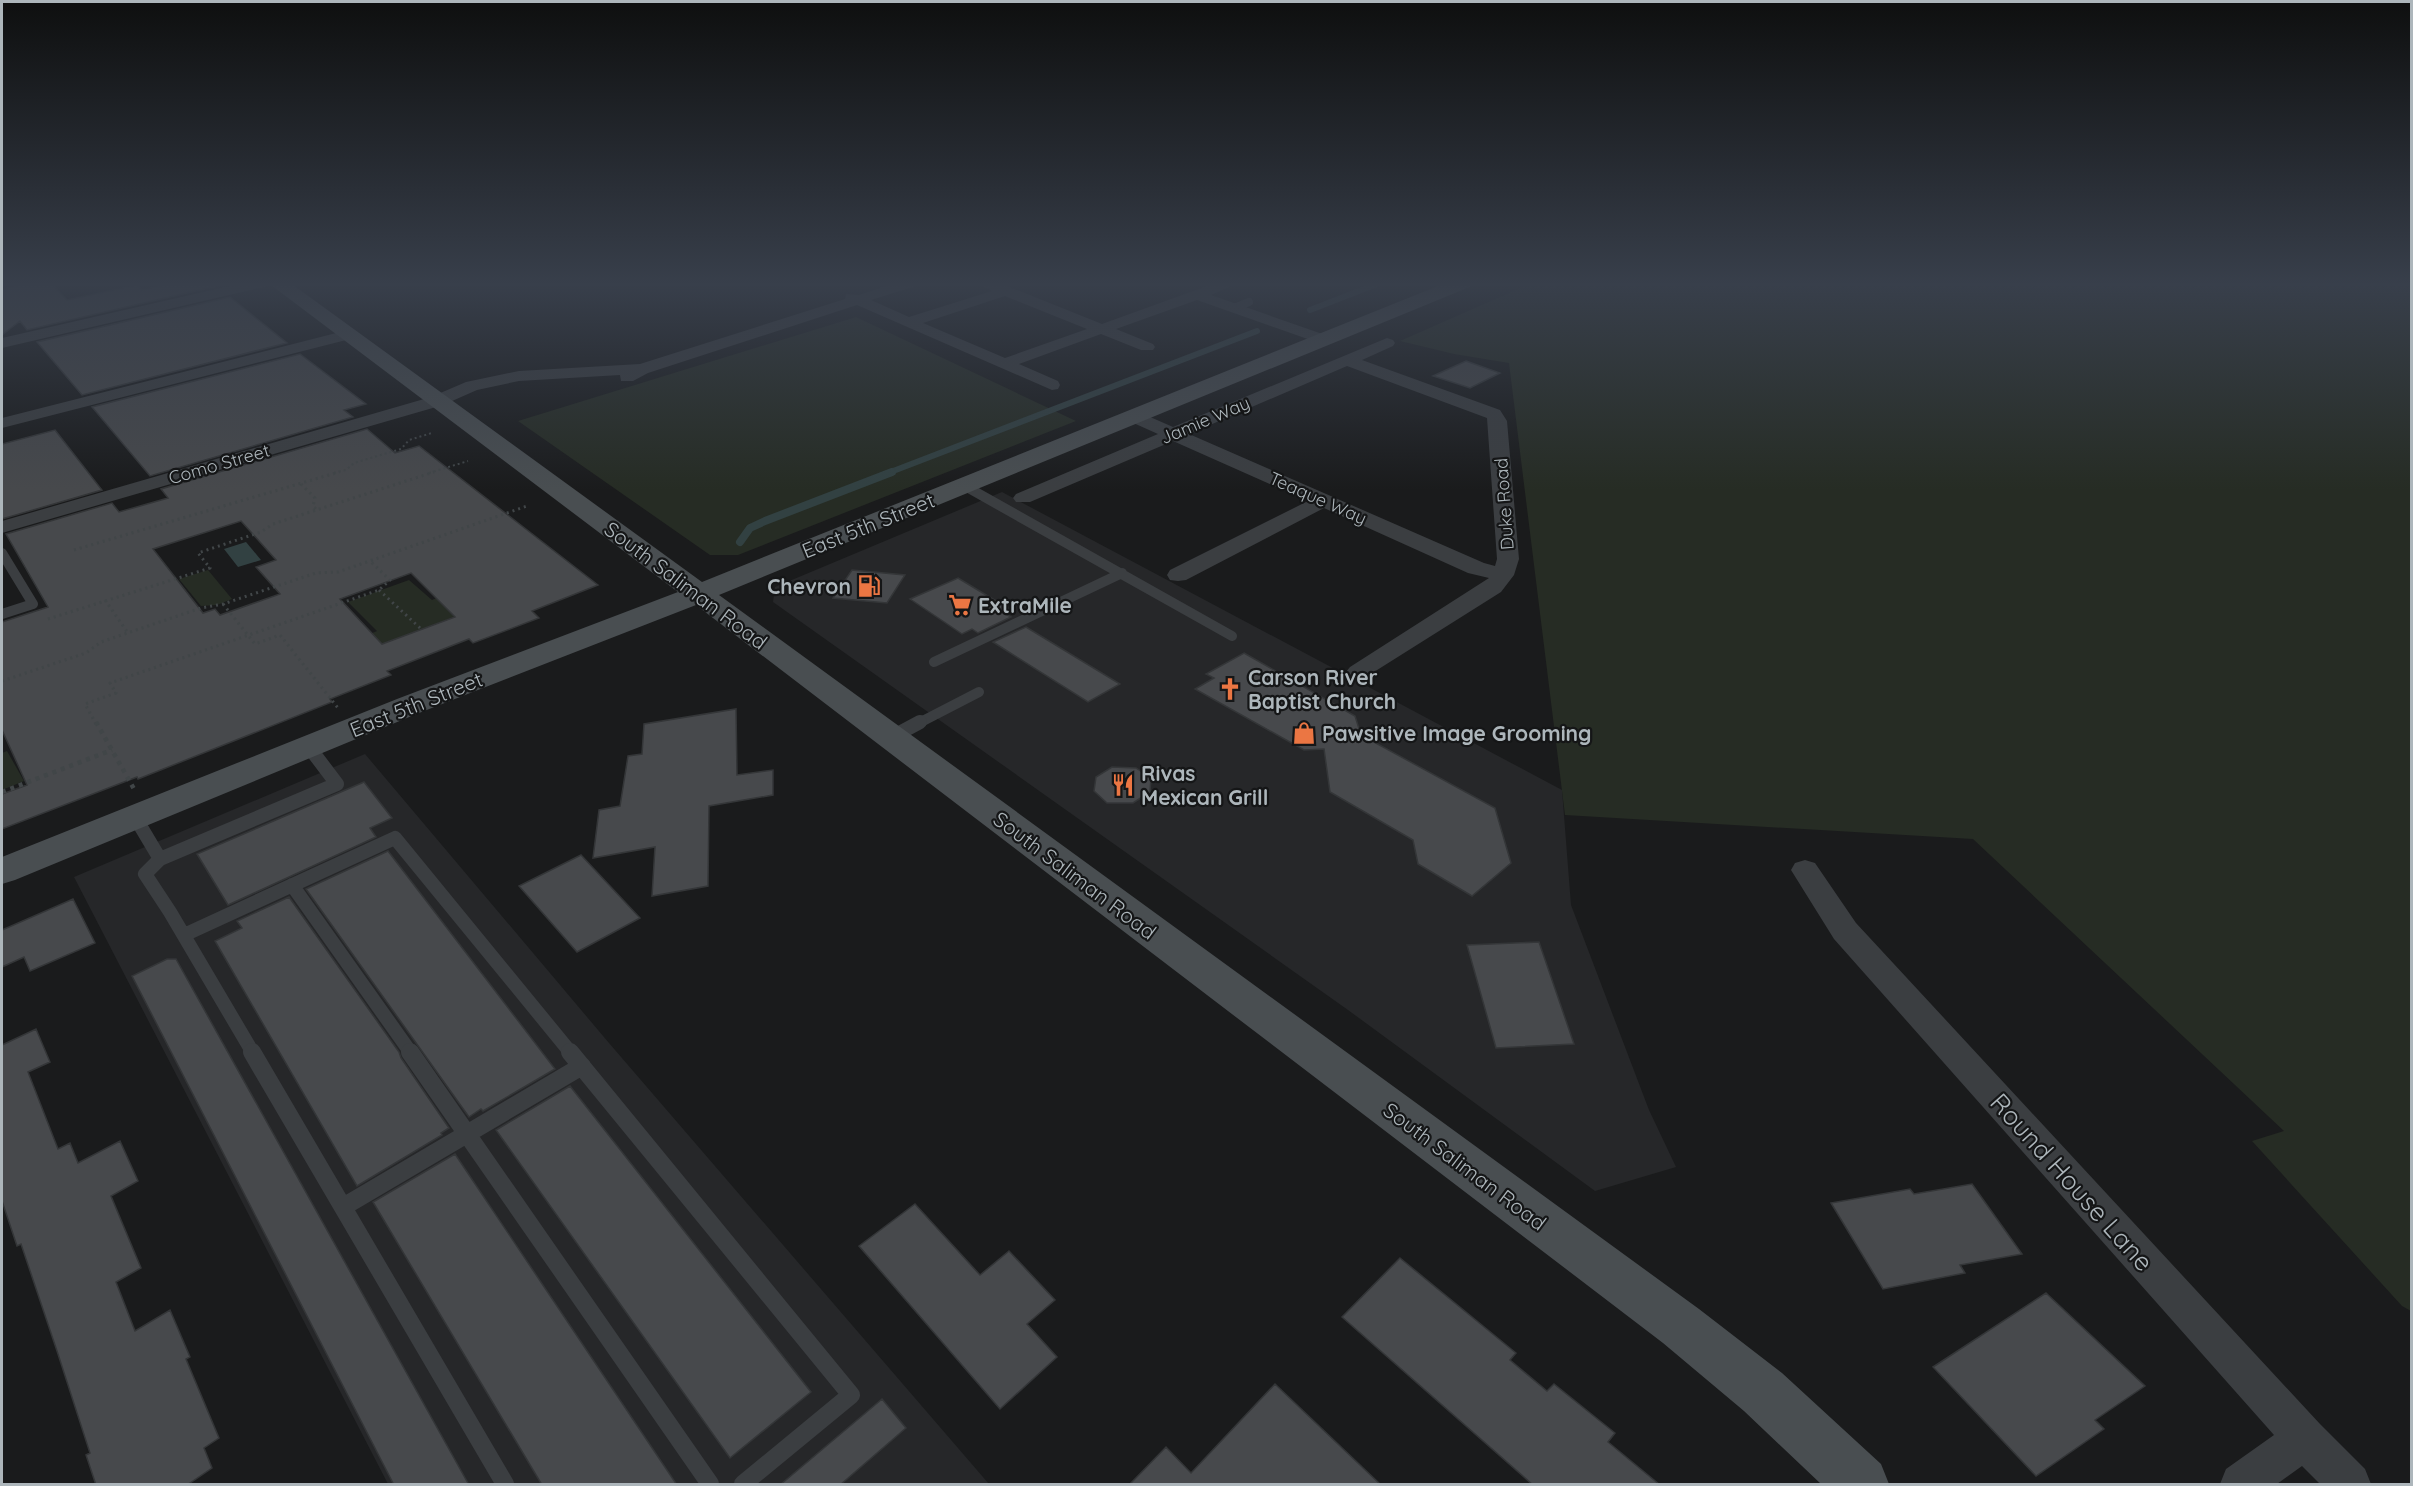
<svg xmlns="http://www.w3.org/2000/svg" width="2413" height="1486" viewBox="0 0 2413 1486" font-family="Quicksand,sans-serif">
<rect width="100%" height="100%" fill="#1a1b1c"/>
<path fill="#262729" d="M 1002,492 L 1562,790 L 1571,905 L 1649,1110 L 1676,1167 L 1595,1191 L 1348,1010 L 773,602 L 775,587 Z
M 365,754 L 609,1043 L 989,1484 L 388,1484 L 74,877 Z"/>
<path fill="#262c24" d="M 1534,282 L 2411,282 L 2411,1311 L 2402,1306 L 2252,1141 L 2284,1131 L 1973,839 L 1565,815 L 1509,363 L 1454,354 L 1400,341 Z
M 856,317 L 1076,421 L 738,555 L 710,555 L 518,421 Z
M 208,570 L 232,599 L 217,605 L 201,606 L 179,579 Z
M 409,580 L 432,600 L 439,597 L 459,615 L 373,648 L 363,637 L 377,631 L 348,602 Z
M 7,751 L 24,781 L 2,790 L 2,753 Z"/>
<path fill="#324142" d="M 246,542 L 261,560 L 238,567 L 224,549 Z"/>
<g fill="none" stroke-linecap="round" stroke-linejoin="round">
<path stroke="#324142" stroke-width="6" d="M 1310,310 L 1382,282
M 888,473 L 1257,331"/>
<path stroke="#324142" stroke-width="8" d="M 740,542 L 750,528 L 765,521 L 892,472"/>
</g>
<path fill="#47494c" stroke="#343638" stroke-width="1.5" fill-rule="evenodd" d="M 32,282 L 50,282 L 67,300 L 137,285 L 142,290 L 177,282 L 212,282 L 217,286 L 27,330 L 20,321 L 2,335 L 2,289 Z
M 230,297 L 287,343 L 82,395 L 37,342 Z
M 300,354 L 366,404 L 344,410 L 353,417 L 150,476 L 92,407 Z
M 1466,361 L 1500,373 L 1470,388 L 1433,376 Z
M 367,429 L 395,453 L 419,446 L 598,585 L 532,611 L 539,618 L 473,643 L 469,639 L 387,671 L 391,675 L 330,699 L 332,702 L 138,779 L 137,777 L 2,829 L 2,794 L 27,785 L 2,730 L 2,622 L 48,607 L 6,534 L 112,503 L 119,512 L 168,498 L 161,489 ZM 241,521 L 276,560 L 256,567 L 280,594 L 220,615 L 215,609 L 203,613 L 153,549 ZM 411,573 L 455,617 L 382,644 L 340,599 Z
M 55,430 L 102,490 L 2,519 L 2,444 Z
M 852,570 L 905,575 L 887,603 L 833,598 Z
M 958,578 L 1011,610 L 1004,613 L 1011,617 L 978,633 L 972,629 L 962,634 L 910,599 Z
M 1026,627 L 1120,684 L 1088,702 L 993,642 Z
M 1244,653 L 1355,716 L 1361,735 L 1495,808 L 1511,863 L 1472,896 L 1418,864 L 1413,840 L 1330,792 L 1324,749 L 1304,750 L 1195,689 L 1214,678 L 1206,674 Z
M 736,709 L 737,775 L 773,770 L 773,795 L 709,806 L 708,886 L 652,896 L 655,847 L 593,858 L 599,810 L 620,806 L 628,756 L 642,754 L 644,724 Z
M 1112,767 L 1136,768 L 1151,778 L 1150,792 L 1133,803 L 1107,803 L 1094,791 L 1096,777 Z
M 364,782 L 392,818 L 370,828 L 376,837 L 228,905 L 197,854 Z
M 388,851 L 555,1069 L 483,1111 L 481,1109 L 469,1117 L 306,889 Z
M 581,855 L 640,918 L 577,952 L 519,886 Z
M 289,897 L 399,1052 L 401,1058 L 449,1128 L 441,1133 L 442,1135 L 357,1186 L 215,941 L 242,928 L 237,921 Z
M 73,899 L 95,943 L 30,971 L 24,957 L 2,967 L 2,930 Z
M 1539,942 L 1574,1044 L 1496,1048 L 1467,945 Z
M 167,959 L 176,959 L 469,1485 L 394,1485 L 132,976 Z
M 36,1029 L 50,1062 L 28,1072 L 58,1149 L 70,1143 L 78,1163 L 120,1141 L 138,1181 L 111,1196 L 141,1268 L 116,1282 L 135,1331 L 170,1310 L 190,1357 L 186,1359 L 219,1438 L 204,1448 L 212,1468 L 187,1485 L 96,1485 L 86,1455 L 90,1453 L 57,1351 L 21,1244 L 17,1246 L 2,1201 L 2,1045 Z
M 570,1086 L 811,1392 L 730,1458 L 496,1130 Z
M 455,1154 L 677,1485 L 542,1485 L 373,1202 Z
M 1972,1184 L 2022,1254 L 1960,1265 L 1965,1273 L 1883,1289 L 1831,1203 L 1910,1189 L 1914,1194 Z
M 915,1204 L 980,1275 L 1009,1251 L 1055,1300 L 1027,1324 L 1057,1357 L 1000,1409 L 859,1246 Z
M 1400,1258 L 1516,1353 L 1510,1360 L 1547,1391 L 1554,1384 L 1615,1433 L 1608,1442 L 1660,1485 L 1533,1485 L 1342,1317 Z
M 2046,1293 L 2145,1386 L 2095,1420 L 2104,1429 L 2036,1476 L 1933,1367 Z
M 1275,1384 L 1381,1485 L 1129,1485 L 1166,1447 L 1191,1473 Z
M 882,1399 L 906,1428 L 840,1485 L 780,1485 Z"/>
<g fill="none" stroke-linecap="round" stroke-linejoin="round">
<path stroke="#414648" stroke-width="2" stroke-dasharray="2 3" stroke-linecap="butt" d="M 334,473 L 346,470 L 354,463 L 401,449 L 409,440 L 432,433
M 429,473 L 468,461"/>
<path stroke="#414648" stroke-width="3" stroke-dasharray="2 4" stroke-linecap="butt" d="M 301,484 L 315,498 L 313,506 L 316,509
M 74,550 L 339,472
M 379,590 L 420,628
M 105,600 L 128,633
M 223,604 L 255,644 L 280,635 L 338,708
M 48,619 L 210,568 L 198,553 L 261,532 L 273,524 L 434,472
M 2,681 L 86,653 L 101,642 L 201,608 L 223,604 L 316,573 L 338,572 L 527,506
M 96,724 L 85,704 L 116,693 L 110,683 L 379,590 L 390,580 L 370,561"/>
<path stroke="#414648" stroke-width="4.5" stroke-dasharray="4 5" stroke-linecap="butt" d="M 96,722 L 134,789
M 2,792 L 112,750"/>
<path stroke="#3b3e41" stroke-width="8" d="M 1234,308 L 1249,302"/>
<path stroke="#3b3e41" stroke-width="10" d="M 965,486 L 1232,636
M 2,553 L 33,604 L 2,614
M 934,662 L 1122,573
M 917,724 L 979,692"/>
<path stroke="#3b3e41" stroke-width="14" d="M 892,737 L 920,722
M 135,817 L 160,859 L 337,784 L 309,747
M 160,859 L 145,874 L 170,912 L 253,1053
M 292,885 L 411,1053
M 184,935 L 395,838 L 571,1053"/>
<path stroke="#3b3e41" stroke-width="18" d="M 252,1052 L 505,1484
M 410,1052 L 710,1484
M 570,1052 L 851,1395 L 743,1484
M 343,1207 L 582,1066"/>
<path fill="#3b3e41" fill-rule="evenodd" d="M 247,282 L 275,282 L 268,286 L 2,348 L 2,338 Z
M 898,282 L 921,282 L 919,285 L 871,300 L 909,317 L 992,291 L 976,282 L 997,282 L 1102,324 L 1218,282 L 1240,282 L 1211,295 L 1331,337 L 1333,340 L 1325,345 L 1319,343 L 1197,300 L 1116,329 L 1153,344 L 1155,347 L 1153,350 L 1141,350 L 1101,334 L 1019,364 L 1058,381 L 1060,385 L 1058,389 L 1052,390 L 857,305 L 648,373 L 633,381 L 621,381 L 620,375 L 519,381 L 477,390 L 443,405 L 2,533 L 2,521 L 431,397 L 466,382 L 519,371 L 640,364 L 845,299 L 846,294 L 859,295 ZM 1005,296 L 1087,329 L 1005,358 L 923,323 Z
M 348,330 L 356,335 L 354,338 L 2,428 L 2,418 Z
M 1387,338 L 1393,340 L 1395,343 L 1393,346 L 1362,360 L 1500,410 L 1507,421 L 1519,559 L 1514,575 L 1501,592 L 1366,677 L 1358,679 L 1350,677 L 1346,672 L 1350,667 L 1489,578 L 1468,573 L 1324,508 L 1186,580 L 1178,581 L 1170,580 L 1167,575 L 1170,570 L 1308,501 L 1173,441 L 1030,502 L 1016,502 L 1013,498 L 1016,494 L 1158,434 L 1129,421 L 1126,417 L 1129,413 L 1141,413 L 1173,427 ZM 1347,366 L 1487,418 L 1497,559 L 1495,566 L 1484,563 L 1189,434 Z
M 1805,860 L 1815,863 L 1856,923 L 2320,1424 L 2365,1469 L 2371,1484 L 2320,1484 L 2302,1466 L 2277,1484 L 2220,1484 L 2226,1469 L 2274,1435 L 1834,939 L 1791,870 L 1795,863 Z"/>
<path fill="#494e51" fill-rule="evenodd" d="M 267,282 L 289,282 L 702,582 L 1448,282 L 1474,282 L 1472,286 L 719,595 L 1699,1309 L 1782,1373 L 1881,1464 L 1889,1484 L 1821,1484 L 1744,1411 L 1663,1343 L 696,605 L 419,713 L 15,880 L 2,884 L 2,857 L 397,699 L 678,592 Z"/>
</g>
<linearGradient id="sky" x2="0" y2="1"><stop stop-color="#0e0f0f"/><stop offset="0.58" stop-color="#383f4b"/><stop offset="1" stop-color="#383f4b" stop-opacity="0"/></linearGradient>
<rect width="2413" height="490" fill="url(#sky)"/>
<defs>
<g id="fuel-bare" transform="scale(1.8)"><path d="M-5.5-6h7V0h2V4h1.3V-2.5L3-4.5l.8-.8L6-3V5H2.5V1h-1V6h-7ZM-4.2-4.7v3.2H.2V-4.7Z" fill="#eb7643" stroke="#151617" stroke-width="2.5" paint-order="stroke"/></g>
<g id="supermarket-bare" transform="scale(1.8)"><path d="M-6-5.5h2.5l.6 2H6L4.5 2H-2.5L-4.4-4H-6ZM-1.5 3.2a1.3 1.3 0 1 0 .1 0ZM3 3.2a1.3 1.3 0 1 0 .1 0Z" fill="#eb7643" stroke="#151617" stroke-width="2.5" paint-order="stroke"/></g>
<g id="church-bare" transform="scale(1.8)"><path d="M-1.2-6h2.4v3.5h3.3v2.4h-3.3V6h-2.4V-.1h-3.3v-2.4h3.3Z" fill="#eb7643" stroke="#151617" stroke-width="2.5" paint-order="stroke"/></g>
<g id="shop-bare" transform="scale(1.8)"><path d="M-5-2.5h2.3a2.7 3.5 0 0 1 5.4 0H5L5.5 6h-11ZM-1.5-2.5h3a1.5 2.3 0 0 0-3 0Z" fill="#eb7643" stroke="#151617" stroke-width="2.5" paint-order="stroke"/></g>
<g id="restaurant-bare" transform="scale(1.8)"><path d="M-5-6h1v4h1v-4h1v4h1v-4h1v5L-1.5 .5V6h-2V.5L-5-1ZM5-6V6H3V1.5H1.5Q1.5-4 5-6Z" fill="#eb7643" stroke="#151617" stroke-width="2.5" paint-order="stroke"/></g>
</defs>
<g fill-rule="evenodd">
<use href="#fuel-bare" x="869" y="586"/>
<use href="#supermarket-bare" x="960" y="605"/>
<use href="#church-bare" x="1230" y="689"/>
<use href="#shop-bare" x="1304" y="733"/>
<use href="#restaurant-bare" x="1123" y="785"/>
</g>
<g text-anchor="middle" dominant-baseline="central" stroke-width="4.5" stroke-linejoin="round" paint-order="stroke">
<g font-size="18" fill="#adb6bb" stroke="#151617">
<text transform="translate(1205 420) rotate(-23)">Jamie Way</text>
<text transform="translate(219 464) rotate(-16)">Como Street</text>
<text transform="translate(1318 498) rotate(24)">Teaque Way</text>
<text transform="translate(1504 504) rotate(-94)">Duke Road</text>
</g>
<g font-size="21" fill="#adb6bb" stroke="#151617">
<text transform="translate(868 525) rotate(-22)">East 5th Street</text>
<text transform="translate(686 585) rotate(37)">South Saliman Road</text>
<text transform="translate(416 704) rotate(-22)">East 5th Street</text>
<text transform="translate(1075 875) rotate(37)">South Saliman Road</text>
<text transform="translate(1465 1166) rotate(37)">South Saliman Road</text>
</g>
<g font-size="21" font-weight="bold" fill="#adb6bb" stroke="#151617" text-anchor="start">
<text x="851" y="586" text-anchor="end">Chevron</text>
<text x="978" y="605">ExtraMile</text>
<text x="1248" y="677">Carson River<tspan x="1248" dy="24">Baptist Church</tspan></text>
<text x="1322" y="733">Pawsitive Image Grooming</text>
<text x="1141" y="773">Rivas<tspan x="1141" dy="24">Mexican Grill</tspan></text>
</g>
<g font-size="26" fill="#adb6bb" stroke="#151617">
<text transform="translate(2072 1182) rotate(48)">Round House Lane</text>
</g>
</g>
<rect width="2413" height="1486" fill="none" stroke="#adb6bb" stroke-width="6"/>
</svg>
